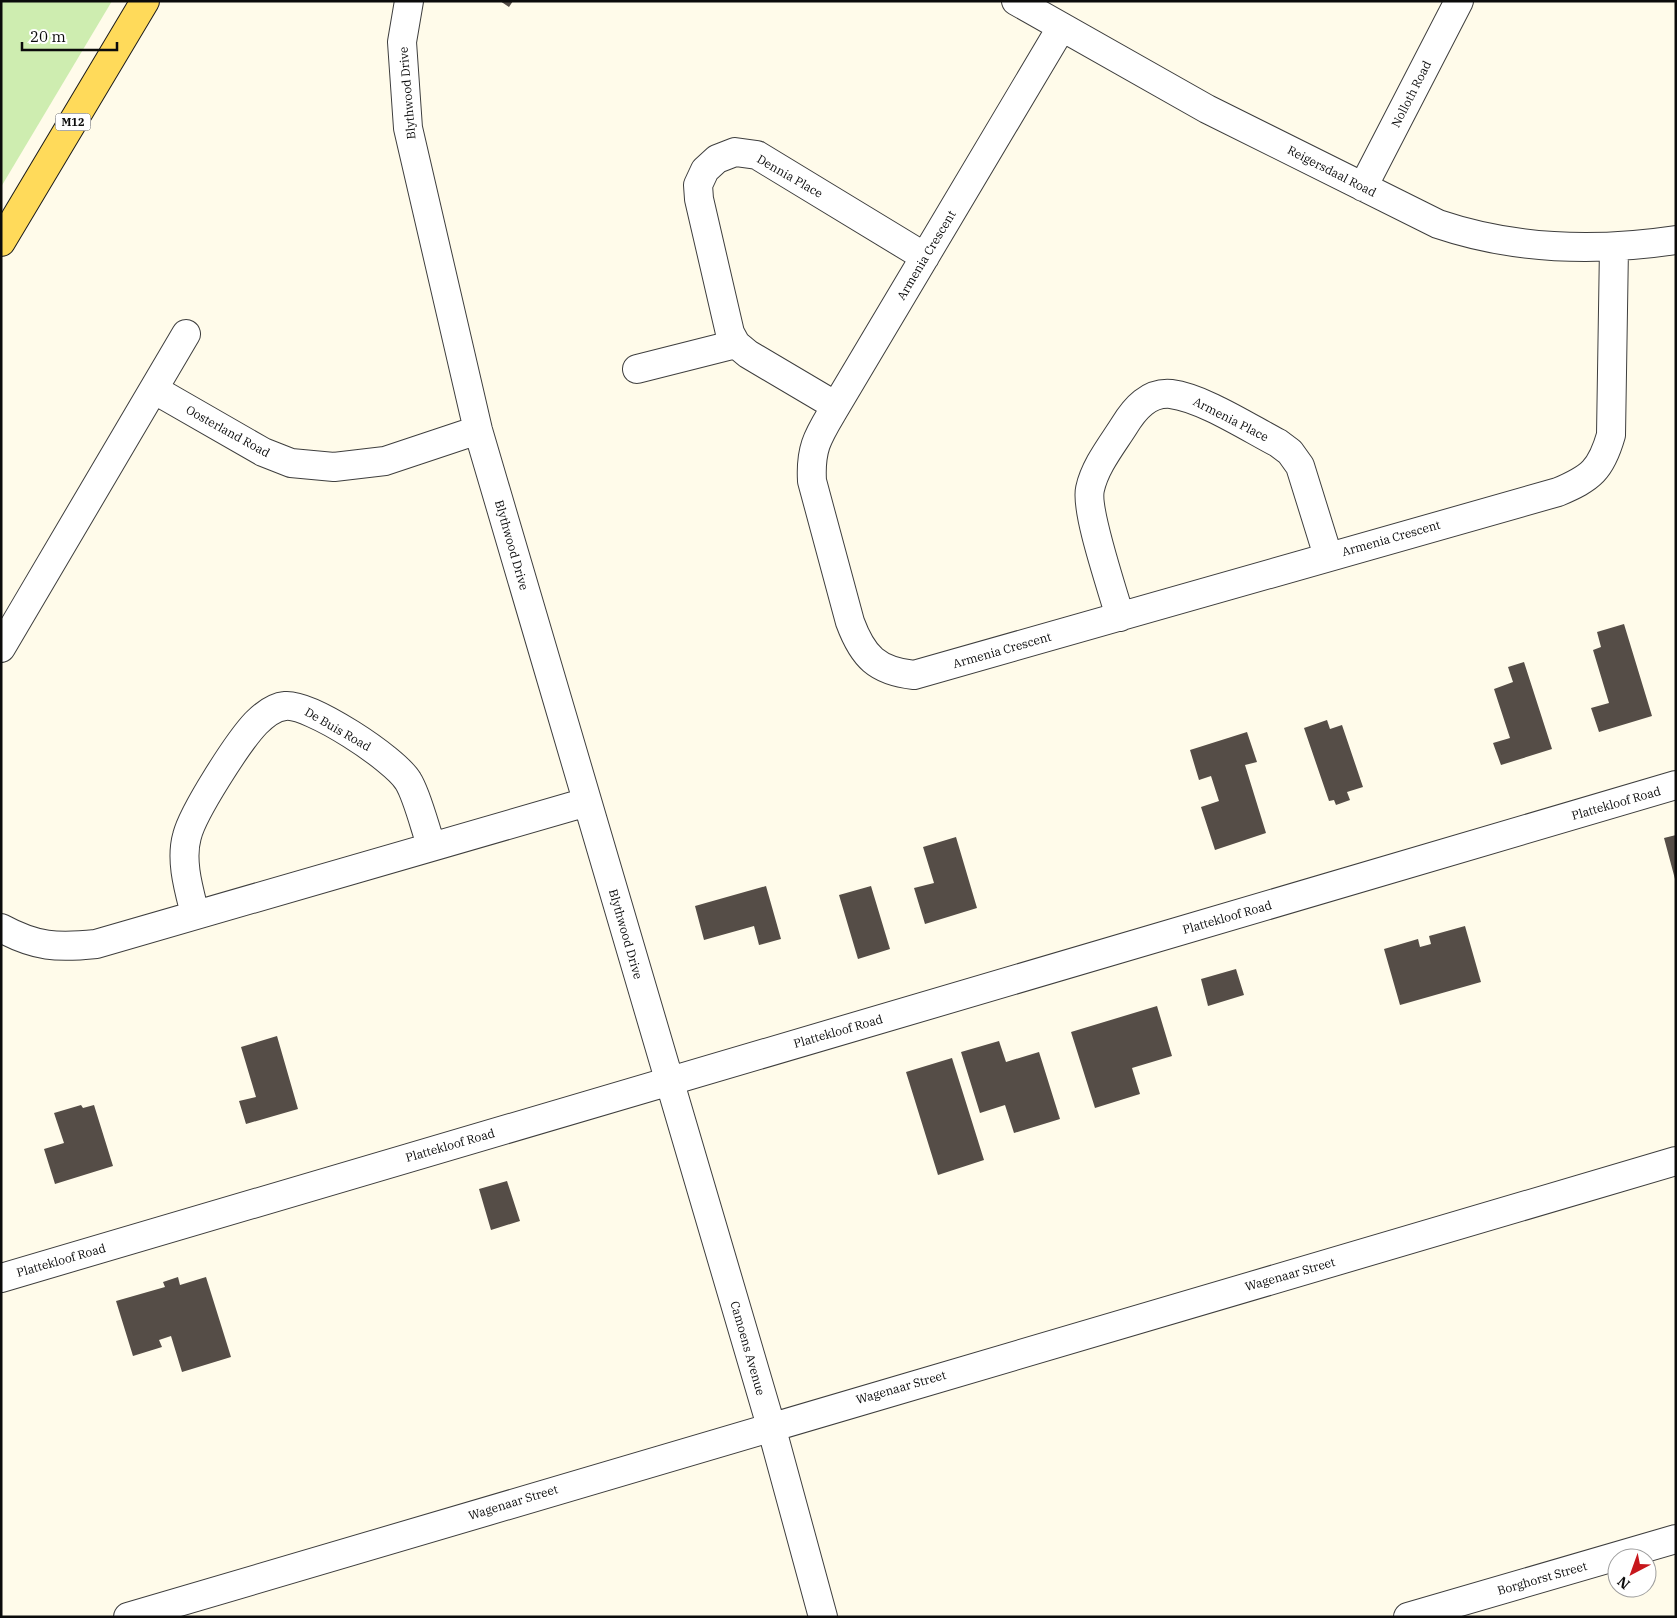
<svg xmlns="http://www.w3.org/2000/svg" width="1677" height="1618" viewBox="0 0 1677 1618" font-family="'IBM Plex Serif',serif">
<rect width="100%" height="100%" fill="#fffbea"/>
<path fill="#ceedb0" d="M 1,1 L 112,1 L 1,187 Z"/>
<path fill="#554d47" d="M 500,1 L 513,1 L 509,7 Z
M 1624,624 L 1652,716 L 1599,732 L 1591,708 L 1609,703 L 1593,650 L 1601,647 L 1597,632 Z
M 1524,662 L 1552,749 L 1501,765 L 1493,743 L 1510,738 L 1494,689 L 1513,682 L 1508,667 Z
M 1327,720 L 1330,729 L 1342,725 L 1363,787 L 1347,792 L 1350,800 L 1336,805 L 1334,800 L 1329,801 L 1304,728 Z
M 1247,732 L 1257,762 L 1245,765 L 1266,833 L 1215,850 L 1201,807 L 1219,801 L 1211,776 L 1199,780 L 1190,750 Z
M 1676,835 L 1676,879 L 1675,879 L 1664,838 Z
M 956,837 L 977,908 L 925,924 L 914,888 L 934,883 L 923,847 Z
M 766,886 L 781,939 L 759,945 L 754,926 L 704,940 L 695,906 Z
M 871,886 L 890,949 L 858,959 L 839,895 Z
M 1465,926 L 1481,982 L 1400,1005 L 1384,949 L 1418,939 L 1420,947 L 1431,944 L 1429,936 Z
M 1236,969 L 1244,995 L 1208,1006 L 1201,979 Z
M 1157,1006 L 1172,1056 L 1132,1068 L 1140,1094 L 1095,1108 L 1071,1032 Z
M 277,1036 L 298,1109 L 246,1124 L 239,1101 L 256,1097 L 241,1047 Z
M 999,1041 L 1006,1062 L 1039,1052 L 1060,1119 L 1014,1133 L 1005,1105 L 980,1113 L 961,1052 Z
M 952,1058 L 984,1160 L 938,1175 L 906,1072 Z
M 81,1105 L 83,1108 L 94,1105 L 113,1166 L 55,1184 L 44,1149 L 64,1143 L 54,1113 Z
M 507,1181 L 520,1221 L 491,1230 L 479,1189 Z
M 178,1277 L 180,1285 L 206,1277 L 231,1357 L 182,1372 L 171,1336 L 159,1340 L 162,1347 L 133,1356 L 116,1301 L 165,1287 L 163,1282 Z"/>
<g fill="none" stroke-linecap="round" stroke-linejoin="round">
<g stroke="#3e3e3e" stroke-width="30">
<path id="street" d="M 409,1 L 402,42 L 408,128 L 478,430 L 771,1426 L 823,1617
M 1016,1 L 1207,109 L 1438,224 C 1515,250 1596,252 1676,240
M 1061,28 L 836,406 C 819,435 810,446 812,481 L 850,622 C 863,657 877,671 914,675 L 1558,492 C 1591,478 1601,470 1611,435 L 1614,247
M 1363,187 L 1459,1
M 637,369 L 736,344
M 155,390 L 263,452 L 291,463 L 334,467 L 385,461 L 478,430
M 836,406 L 748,354 L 736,344 L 730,333 L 699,199 L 698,185 L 705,170 L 717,159 L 735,152 L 757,155 L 925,257
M 1120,617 C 1113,591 1085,511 1090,489 C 1095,466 1112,445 1124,426 C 1135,408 1149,392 1171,394 C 1203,398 1249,428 1278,443 L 1290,452 L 1300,466 L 1328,556
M 1,648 L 186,334
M 195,914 C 189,890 180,861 187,836 C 193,812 238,742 256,723 C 263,716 274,707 285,706 C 310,703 395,759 408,781 C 417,795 425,828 431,845
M 1,928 C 36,947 57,948 96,944 L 587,802
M 1,1278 L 1676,785
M 128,1617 L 1676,1161
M 1408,1617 L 1676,1539"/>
</g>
<g stroke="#1c1c1c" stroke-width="30">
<path id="primary" d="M 1,242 L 145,1"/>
</g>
<use href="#street" stroke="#fff" stroke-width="28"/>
<use href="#primary" stroke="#ffda5a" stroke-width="28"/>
</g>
<g text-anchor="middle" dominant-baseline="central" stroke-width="5" stroke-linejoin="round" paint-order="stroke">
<rect fill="#fff" stroke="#545454" stroke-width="1" x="55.5" y="113.5" width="35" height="17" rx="4"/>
<g font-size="11" font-weight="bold" fill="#0b0b0b">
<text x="73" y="122">M12</text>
</g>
<g font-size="12" fill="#0b0b0b" stroke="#fff">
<text transform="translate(407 93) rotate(-95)">Blythwood Drive</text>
<text transform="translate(1411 94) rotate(-63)">Nolloth Road</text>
<text transform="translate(1332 171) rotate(27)">Reigersdaal Road</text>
<text transform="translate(790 176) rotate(30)">Dennia Place</text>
<text transform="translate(926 255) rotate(-59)">Armenia Crescent</text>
<text transform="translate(1231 419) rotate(27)">Armenia Place</text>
<text transform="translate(228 431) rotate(29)">Oosterland Road</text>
<text transform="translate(1391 538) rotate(-16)">Armenia Crescent</text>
<text transform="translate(512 545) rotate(74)">Blythwood Drive</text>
<text transform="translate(1002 650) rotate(-16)">Armenia Crescent</text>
<text transform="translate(338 729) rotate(30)">De Buis Road</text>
<text transform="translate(1616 803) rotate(-16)">Plattekloof Road</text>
<text transform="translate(1227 917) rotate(-16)">Plattekloof Road</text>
<text transform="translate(626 934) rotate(74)">Blythwood Drive</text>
<text transform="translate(838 1031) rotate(-16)">Plattekloof Road</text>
<text transform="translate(450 1145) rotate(-16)">Plattekloof Road</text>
<text transform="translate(61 1260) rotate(-16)">Plattekloof Road</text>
<text transform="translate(1290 1274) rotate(-16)">Wagenaar Street</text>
<text transform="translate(748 1348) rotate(74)">Camoens Avenue</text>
<text transform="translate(901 1387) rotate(-16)">Wagenaar Street</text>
<text transform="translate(513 1502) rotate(-17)">Wagenaar Street</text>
<text transform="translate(1542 1578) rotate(-16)">Borghorst Street</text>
</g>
</g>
<rect width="1677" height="1618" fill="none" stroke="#0b0b0b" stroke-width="5"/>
<g transform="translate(1632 1573) rotate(221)"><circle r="24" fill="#ffffff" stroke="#9d9d9d"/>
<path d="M0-4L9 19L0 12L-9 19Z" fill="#c7171c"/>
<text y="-8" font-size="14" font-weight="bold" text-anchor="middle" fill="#0b0b0b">N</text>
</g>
<path d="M22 42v8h95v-8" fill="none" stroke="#0b0b0b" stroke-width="2.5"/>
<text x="30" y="42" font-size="15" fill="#0b0b0b" stroke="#ffffff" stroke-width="4" paint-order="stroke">20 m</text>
</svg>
